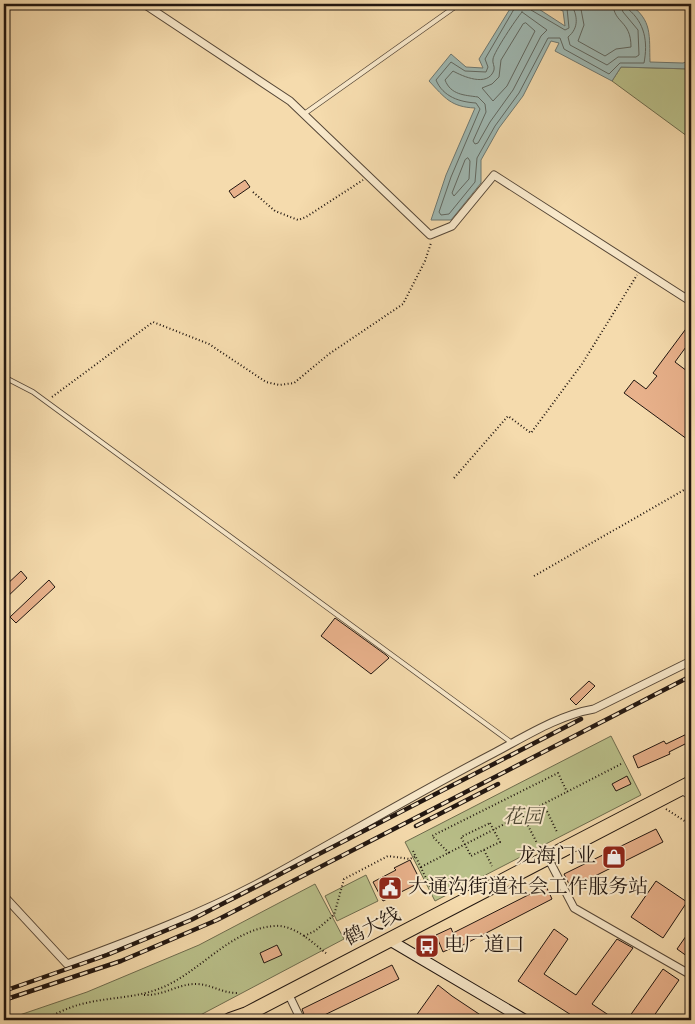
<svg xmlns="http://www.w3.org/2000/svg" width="695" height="1024" viewBox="0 0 695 1024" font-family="'Sorts Mill Goudy','Noto Serif SC',serif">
<rect width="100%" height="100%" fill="#f5dbad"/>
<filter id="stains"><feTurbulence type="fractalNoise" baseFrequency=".004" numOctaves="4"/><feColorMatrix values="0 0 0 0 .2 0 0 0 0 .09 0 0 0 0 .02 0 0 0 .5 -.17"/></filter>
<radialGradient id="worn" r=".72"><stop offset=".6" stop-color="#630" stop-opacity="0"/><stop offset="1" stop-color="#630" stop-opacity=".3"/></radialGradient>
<path fill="#bac18b" stroke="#6e6c4e" d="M 621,67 L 691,69 L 691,139 L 612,81 Z
M 611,736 L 641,795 L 435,901 L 405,842 Z
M 366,875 L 378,901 L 337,921 L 325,896 Z
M 315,884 L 344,939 L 191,1020 L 5,1020 L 87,992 L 199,945 Z"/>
<path fill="#9fb9b4" stroke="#6d7872" d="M 513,4 L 531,4 L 565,26 L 563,11 L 548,4 L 629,4 C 653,20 649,36 650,62 L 683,63 L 691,60 L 691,69 L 621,67 L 612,81 L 555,51 L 559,43 L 551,41 L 523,96 L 499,128 L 481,160 L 481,183 L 451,220 L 431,220 L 446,175 L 475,108 C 451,107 445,98 429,81 L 451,54 L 466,67 L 483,68 L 479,59 Z"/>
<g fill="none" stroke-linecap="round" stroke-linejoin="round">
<path stroke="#606862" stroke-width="1" d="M 517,4 L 485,59 L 488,67 L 486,72 L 465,71 L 451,62 L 436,80 C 443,97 460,102 476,103 L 480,109 L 451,177 L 439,212 L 441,215 L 449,214 L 475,182 L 477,158 L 495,126 L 519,93 L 548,38 L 560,38 L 564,49 L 609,74 L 620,63 L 644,63 C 648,42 645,23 628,9 L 627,4
M 529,4 L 531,10 L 565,30 L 569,28 L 567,8 L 560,4
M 571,4 C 578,16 579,28 568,37 L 570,45 L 607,65 L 618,57 L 636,57 L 639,55 L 638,30 L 623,12 L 620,4
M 580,4 L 584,25 L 578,41 L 605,56 L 616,49 L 631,47 C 631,20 614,24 613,4
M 522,12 L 547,30 L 541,36 L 513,90 L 490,122 L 478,143 L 475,144 L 473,141 L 486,112 L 485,104 L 478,97 C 464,95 451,95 445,80 L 453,71 C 462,76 488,88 494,70 C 495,66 492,63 493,59 C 494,52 516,19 522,12 Z
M 526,23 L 535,31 L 507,86 L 493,101 L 482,88 L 492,84 L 499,77 L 501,60 L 523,24 Z
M 468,158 L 470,161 L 469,179 L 454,196 L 452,193 L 465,160 Z"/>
</g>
<path fill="#e8b18b" stroke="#211610" d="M 245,180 L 250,187 L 234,198 L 229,191 Z
M 691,322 L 691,340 L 675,362 L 691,374 L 691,442 L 624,393 L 634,380 L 646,389 L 657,376 L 653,373 Z
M 21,571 L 27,578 L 4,600 L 4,587 Z
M 49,580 L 55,587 L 16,623 L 10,617 Z
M 335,618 L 386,655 L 389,658 L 371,674 L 321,636 Z
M 589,681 L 595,686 L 576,705 L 570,699 Z
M 691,732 L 691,741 L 669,752 L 670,754 L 638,768 L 633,756 L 664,741 L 666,744 Z
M 627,776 L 631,784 L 616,791 L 612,784 Z
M 656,829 L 663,842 L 571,888 L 564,874 Z
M 410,860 L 421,882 L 383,901 L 373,882 L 396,870 L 394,868 Z
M 656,881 L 687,902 L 663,938 L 631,917 Z
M 546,886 L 552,899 L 461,946 L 460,944 L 443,952 L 436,935 L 451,928 L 453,933 Z
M 554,929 L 568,939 L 544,974 L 576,995 L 617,939 L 633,948 L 592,1004 L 616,1020 L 579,1020 L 518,981 Z
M 691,929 L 691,959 L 677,949 Z
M 277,945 L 282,955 L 264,963 L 260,953 Z
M 392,965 L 399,979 L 314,1020 L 306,1020 L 302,1009 Z
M 663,969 L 679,980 L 651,1020 L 627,1020 Z
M 438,985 L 452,996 L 488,1020 L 443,1020 L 437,1016 L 434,1020 L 413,1020 Z"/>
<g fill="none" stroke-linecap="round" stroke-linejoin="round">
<g stroke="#564737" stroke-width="5.5">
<path id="lane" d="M 304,114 L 459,4
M 4,377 L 33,392 L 512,743"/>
</g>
<g stroke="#564737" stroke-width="9">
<path id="street" d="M 144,4 L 290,101 L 430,235 L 452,226 L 494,175 L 687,299 L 691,293
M 680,789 L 691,796
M 548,858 L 574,908 L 691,975
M 4,896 L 67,964 C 137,938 206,912 272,876 C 346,835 419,792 494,753 C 526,736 559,715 594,709 L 691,661
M 288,993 L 301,1020"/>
</g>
<g stroke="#211610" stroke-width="12">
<path id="secondary" d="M 391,941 L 525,1020"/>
</g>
<g stroke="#211610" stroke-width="16">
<path id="highway" d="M 230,1020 L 247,1014 L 691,783"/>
</g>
<path stroke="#211610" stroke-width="2" stroke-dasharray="1 2.5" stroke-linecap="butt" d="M 253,192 L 275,211 L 298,220 L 306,217 L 363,180
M 52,397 L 153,322 L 209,344 L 266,382 L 279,385 L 294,383 L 329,354 L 403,304 L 425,261 L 431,243
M 454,478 L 508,416 L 531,433 L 582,364 L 637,275
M 534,576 L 691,486
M 544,805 L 557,832
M 666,809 L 691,825
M 523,816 L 537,843
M 490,823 L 500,842 L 471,856 L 461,837 Z
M 484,850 L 492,866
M 413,851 L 434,895
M 449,853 L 432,836 L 558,773 L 567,792
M 421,867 L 621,764
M 304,936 L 315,931 L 334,915 L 344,879 L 388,856 L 410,859 L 416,856
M 144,995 C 164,996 179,983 198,984 C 212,985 222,993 237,993
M 44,1020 C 57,1013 71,1006 86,1003 C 111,997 137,998 161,988 C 199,973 231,929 274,926 C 294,924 313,943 327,954"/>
<use href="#lane" stroke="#f8e8ca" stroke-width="4"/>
<use href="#street" stroke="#f8e8ca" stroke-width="7"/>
<use href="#secondary" stroke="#f8e8ca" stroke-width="10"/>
<use href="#highway" stroke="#f5dbad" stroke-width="14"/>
<g stroke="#211610" stroke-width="4.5">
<path id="rail" d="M 416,826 L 498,784
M 4,991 L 107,955 L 191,920 L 581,719
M 4,1000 L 121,961 L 217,920 L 691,676"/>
</g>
<use href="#rail" stroke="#f8e8ca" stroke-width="2.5" stroke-dasharray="8" stroke-linecap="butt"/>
</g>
<defs>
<g id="shop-square" transform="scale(1.25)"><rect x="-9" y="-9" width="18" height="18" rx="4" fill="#8f2418" stroke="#f8e8ca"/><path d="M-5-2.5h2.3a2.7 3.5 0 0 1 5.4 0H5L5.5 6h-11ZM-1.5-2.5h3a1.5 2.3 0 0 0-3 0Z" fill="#fff"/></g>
<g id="civic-square" transform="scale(1.25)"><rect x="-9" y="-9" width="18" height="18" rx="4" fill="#8f2418" stroke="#f8e8ca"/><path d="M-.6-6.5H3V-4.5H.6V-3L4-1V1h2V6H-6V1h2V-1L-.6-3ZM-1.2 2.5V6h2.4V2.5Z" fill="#fff"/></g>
<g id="bus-square" transform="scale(1.25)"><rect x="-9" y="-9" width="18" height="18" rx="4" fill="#8f2418" stroke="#f8e8ca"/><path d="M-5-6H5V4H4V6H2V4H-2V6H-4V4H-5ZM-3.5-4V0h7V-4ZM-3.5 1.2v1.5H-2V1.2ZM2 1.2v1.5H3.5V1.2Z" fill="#fff"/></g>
</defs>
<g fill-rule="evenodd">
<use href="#shop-square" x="614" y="857"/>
<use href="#civic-square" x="390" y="888"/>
<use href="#bus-square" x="427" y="946"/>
</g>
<g text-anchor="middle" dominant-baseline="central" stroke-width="4" stroke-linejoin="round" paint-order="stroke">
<g font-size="20" font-style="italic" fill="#4f4935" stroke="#f8e8ca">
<text x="523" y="818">花园</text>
</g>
<g font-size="20" fill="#211610" stroke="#f8e8ca" text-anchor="start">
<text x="596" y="857" text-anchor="end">龙海门业</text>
<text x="408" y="888">大通沟街道社会工作服务站</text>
<text x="444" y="946">电厂道口</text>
</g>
<g font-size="20" fill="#211610" stroke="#f8e8ca">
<text transform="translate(373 928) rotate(-27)">鹤大线</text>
</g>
</g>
<rect width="695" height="1024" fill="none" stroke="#f5dbad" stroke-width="20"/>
<rect x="5" y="5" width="685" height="1014" fill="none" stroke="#211610" stroke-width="2.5"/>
<rect x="10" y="10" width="675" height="1004" fill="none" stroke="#211610"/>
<rect width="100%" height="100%" filter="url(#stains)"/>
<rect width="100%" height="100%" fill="url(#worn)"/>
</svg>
